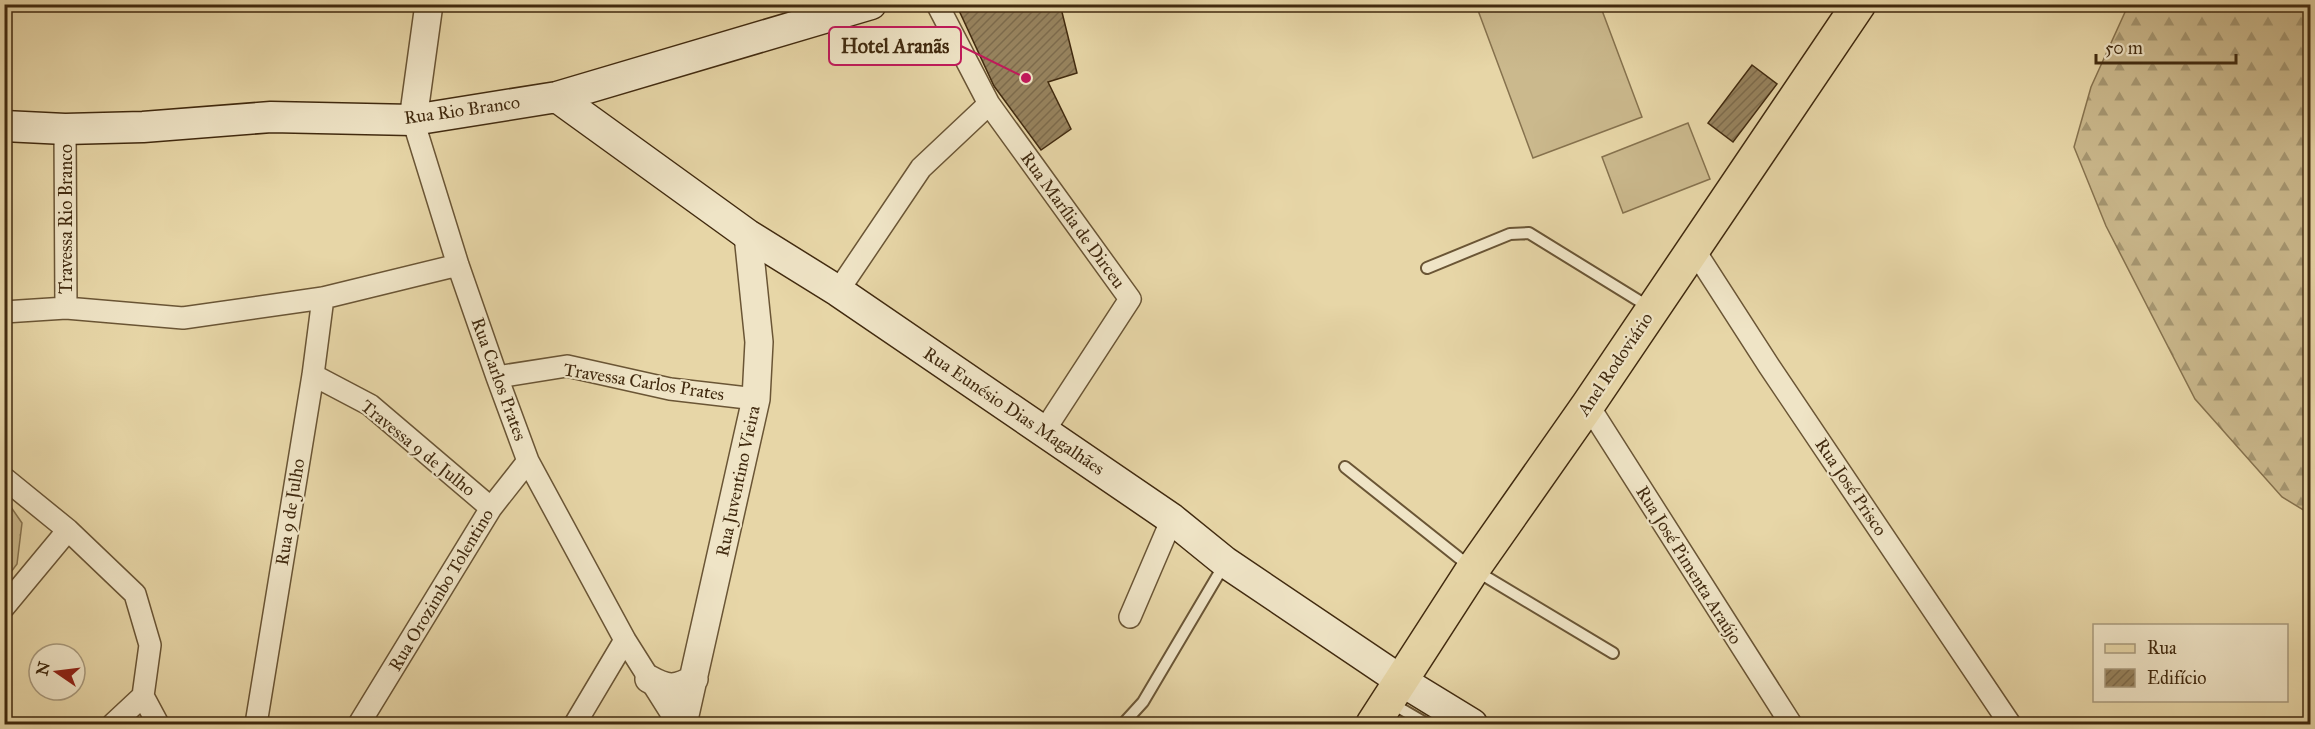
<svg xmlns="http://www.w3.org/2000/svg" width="2315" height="729" viewBox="0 0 2315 729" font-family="'IM FELL Great Primer',serif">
<defs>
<pattern id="forest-firs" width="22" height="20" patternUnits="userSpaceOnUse" patternTransform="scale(1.5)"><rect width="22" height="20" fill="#cbb98d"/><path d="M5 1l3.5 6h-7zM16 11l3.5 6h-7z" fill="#a69772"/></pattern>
<pattern id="building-hatch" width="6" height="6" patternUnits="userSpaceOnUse" patternTransform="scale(1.5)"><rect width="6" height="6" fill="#97835e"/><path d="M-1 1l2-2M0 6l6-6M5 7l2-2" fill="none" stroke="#7d6b4c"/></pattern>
</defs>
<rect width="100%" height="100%" fill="#e7d6a7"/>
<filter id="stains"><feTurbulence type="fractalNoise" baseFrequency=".00333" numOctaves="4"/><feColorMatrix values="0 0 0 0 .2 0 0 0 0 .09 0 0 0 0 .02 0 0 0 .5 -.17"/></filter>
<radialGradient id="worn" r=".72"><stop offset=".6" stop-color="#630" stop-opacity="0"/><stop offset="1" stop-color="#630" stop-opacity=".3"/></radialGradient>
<path fill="url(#forest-firs)" stroke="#86724e" stroke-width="1.5" d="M 2133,5 L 2310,5 L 2310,514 L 2282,497 L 2195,399 L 2106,226 L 2074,147 L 2091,87 L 2126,10 Z
M 4,497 L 22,523 L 17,564 L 5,580 Z"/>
<path fill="#cbb98d" stroke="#86724e" stroke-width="1.5" d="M 1476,5 L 1600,5 L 1642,117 L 1533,158 Z
M 1688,123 L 1710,179 L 1623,213 L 1602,157 Z"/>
<path fill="url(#building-hatch)" stroke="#412a0f" stroke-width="1.5" d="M 956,4 L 1060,4 L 1077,73 L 1048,82 L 1071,129 L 1041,150 L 994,86 Z
M 1752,65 L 1777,84 L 1733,142 L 1708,123 Z"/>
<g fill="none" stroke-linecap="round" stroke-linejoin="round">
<g stroke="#6a5535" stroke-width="14">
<path id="service" d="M 1427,268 L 1510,234 L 1529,233 L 1649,307
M 1345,467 L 1473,569 L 1613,653
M 1391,703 L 1427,724
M 1123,724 L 1143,702 L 1224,565"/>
</g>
<g stroke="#6a5535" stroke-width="24">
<path id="minor" d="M 937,4 L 989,104 L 1130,299 L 1044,431
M 413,120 L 458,265 L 497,377 L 528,461 L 625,640 L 678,724
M 65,129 L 66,308
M 1693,248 L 1769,366 L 2010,724
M 838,291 L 921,168 L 989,104
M 4,312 L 66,308 L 183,318 L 323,298 L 458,265
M 313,375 L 370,405 L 491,508
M 497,377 L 567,366 L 670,389 L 756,399
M 1588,405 L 1791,724
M 4,478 L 68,530 L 135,594 L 150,645 L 143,696 L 158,724
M 4,607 L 68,530
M 1130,617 L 1172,519
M 113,724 L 143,696
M 256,724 L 313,375 L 323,298
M 359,724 L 491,508 L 528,461
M 575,724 L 625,640"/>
</g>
<g stroke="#6a5535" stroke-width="30">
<path id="tertiary" d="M 413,120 L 429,4
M 649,679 C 667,689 675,690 694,679
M 683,724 L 756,399 L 759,342 L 748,235"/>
</g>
<g stroke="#412a0f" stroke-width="33">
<path id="secondary" d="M 557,97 L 748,235 L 838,291 L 1172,519 L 1225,562 L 1400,680 L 1472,724
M 4,126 L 65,129 L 143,127 L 271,117 L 413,120 L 557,97 L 871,4"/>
</g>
<g stroke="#412a0f" stroke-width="36">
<path id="primary" d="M 1373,724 L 1473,569 L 1588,405 L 1859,4"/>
</g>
<use href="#service" stroke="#efe4c6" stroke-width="10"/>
<use href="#minor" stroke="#efe4c6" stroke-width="21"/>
<use href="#tertiary" stroke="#efe4c6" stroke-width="27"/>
<use href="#secondary" stroke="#efe4c6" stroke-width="30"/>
<use href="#primary" stroke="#e7d6a7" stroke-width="33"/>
</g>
<g text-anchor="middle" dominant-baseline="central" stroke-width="4.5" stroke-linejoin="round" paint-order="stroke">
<g font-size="18" fill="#412a0f" stroke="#efe4c6">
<text transform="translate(462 110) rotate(-8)">Rua Rio Branco</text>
<text transform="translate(66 219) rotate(-90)">Travessa Rio Branco</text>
<text transform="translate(1073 220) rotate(54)">Rua Marília de Dirceu</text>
<text transform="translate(1615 364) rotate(-56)">Anel Rodoviário</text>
<text transform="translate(499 379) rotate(70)">Rua Carlos Prates</text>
<text transform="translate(644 382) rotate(9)">Travessa Carlos Prates</text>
<text transform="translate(1014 411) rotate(34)">Rua Eunésio Dias Magalhães</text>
<text transform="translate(418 448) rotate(39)">Travessa 9 de Julho</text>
<text transform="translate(738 481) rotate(-78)">Rua Juventino Vieira</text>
<text transform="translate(1851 487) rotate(56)">Rua José Prisco</text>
<text transform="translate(290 512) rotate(-81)">Rua 9 de Julho</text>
<text transform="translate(1689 565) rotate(58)">Rua José Pimenta Araújo</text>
<text transform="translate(441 590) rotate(-59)">Rua Orozimbo Tolentino</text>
</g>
</g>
<path fill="none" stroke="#c2185b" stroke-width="2" d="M1026 78L961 46"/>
<circle fill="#c2185b" stroke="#efe4c6" stroke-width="2" cx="1026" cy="78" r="6"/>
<rect fill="#efe4c6" stroke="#c2185b" stroke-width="2" x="829" y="27" width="132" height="38" rx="6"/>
<g font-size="20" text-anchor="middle" font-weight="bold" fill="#412a0f">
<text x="895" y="53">Hotel Aranãs</text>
</g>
<rect width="2315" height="729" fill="none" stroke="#e7d6a7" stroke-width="24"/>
<rect x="6" y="6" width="2303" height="717" fill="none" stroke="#412a0f" stroke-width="3"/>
<rect x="12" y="12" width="2291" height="705" fill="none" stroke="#412a0f" stroke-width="1.5"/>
<rect x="2093" y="624" width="195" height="78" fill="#efe4c6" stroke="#a99a7d" stroke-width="1.5"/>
<rect x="2105" y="644" width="30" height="9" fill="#e7d6a7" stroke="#a99a7d" stroke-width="1.5"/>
<text x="2147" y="654" font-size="18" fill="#412a0f">Rua</text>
<rect x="2105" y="669" width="30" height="18" fill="url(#building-hatch)" stroke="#a99a7d" stroke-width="1.5"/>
<text x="2147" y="684" font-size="18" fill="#412a0f">Edifício</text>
<g transform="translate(57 672) rotate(284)"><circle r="28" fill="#efe4c6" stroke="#a99a7d" stroke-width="1.5"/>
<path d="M0-4.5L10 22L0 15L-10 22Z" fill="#8f2418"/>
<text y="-9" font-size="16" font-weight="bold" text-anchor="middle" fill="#412a0f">N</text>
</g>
<path d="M2096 54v9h140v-9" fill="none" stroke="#412a0f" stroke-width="3"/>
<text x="2105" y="54" font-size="18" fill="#412a0f" stroke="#efe4c6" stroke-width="4.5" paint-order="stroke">50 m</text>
<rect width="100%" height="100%" filter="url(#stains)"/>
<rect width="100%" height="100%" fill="url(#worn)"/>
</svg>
